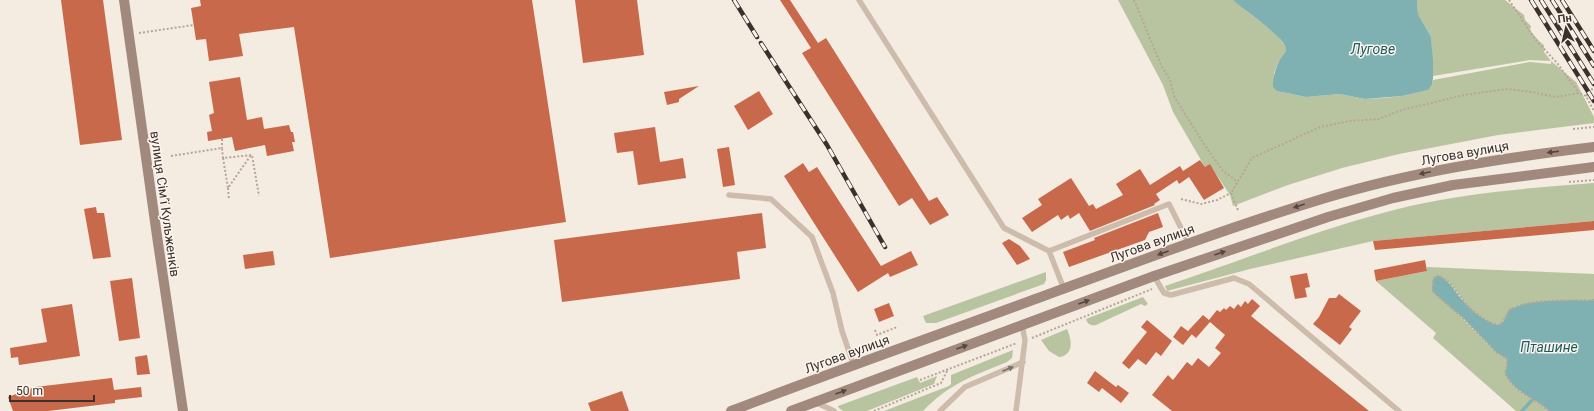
<svg xmlns="http://www.w3.org/2000/svg" width="1594" height="411" viewBox="0 0 1594 411" font-family="Roboto,sans-serif">
<rect width="100%" height="100%" fill="#f4ebe1"/>
<path fill="#b8c4a0" d="M 1118,0 L 1233,0 L 1277,35 L 1286,47 L 1286,51 L 1277,66 L 1274,73 L 1282,92 L 1306,97 L 1340,94 L 1365,99 L 1384,98 L 1402,96 L 1427,90 L 1432,85 L 1433,80 L 1530,62 L 1551,64 L 1551,61 L 1530,60 L 1433,76 L 1431,37 L 1418,14 L 1417,0 L 1505,0 L 1524,15 L 1525,20 L 1531,26 L 1530,30 C 1534,35 1539,42 1544,45 L 1544,52 L 1551,61 L 1576,82 L 1594,117 L 1594,123 L 1498,135 L 1399,154 L 1342,168 L 1288,185 L 1233,206 L 1230,195 L 1210,165 L 1205,167 L 1173,112 L 1163,85 Z
M 1594,183 L 1594,221 L 1373,241 L 1250,269 L 1167,291 L 1165,286 C 1246,259 1326,226 1410,206 C 1472,192 1532,188 1594,183 Z
M 1427,267 L 1594,274 L 1594,300 C 1572,301 1551,300 1529,304 C 1524,305 1518,305 1514,307 C 1507,312 1506,322 1498,325 C 1489,323 1476,314 1469,307 C 1461,299 1448,275 1436,276 L 1433,279 L 1447,303 L 1496,352 L 1507,359 L 1507,366 L 1505,373 C 1514,393 1534,398 1549,411 L 1516,411 L 1433,338 L 1436,333 L 1376,281 L 1427,271 Z
M 1046,272 L 1046,280 L 1044,284 L 936,323 L 926,323 L 923,316 Z
M 1143,297 L 1148,304 L 1145,306 L 1141,304 L 1096,325 C 1091,326 1087,324 1086,319 Z
M 1067,329 C 1072,340 1074,355 1059,357 L 1049,351 L 1041,340 Z
M 1013,350 L 1012,358 L 1007,362 C 973,376 950,383 923,411 L 884,411 L 949,386 L 951,384 L 951,375 Z
M 937,376 L 934,384 L 867,411 L 843,411 L 839,408 L 838,406 L 917,377 L 920,383 Z"/>
<path fill="#7fb0b2" d="M 1233,0 L 1417,0 L 1418,14 L 1431,37 L 1433,61 L 1433,78 L 1432,85 L 1428,90 L 1402,96 L 1365,99 L 1340,94 L 1306,97 L 1277,91 L 1273,87 C 1273,76 1276,67 1281,58 C 1283,55 1286,52 1286,50 C 1288,39 1241,8 1233,0 Z
M 1436,276 L 1440,276 C 1447,280 1451,285 1456,292 C 1464,304 1484,322 1498,325 L 1503,322 L 1509,310 C 1527,298 1573,301 1594,300 L 1594,411 L 1549,411 C 1535,398 1513,392 1505,373 L 1507,366 L 1507,359 L 1496,352 L 1464,319 L 1434,293 L 1432,290 L 1433,279 Z"/>
<g fill="none" stroke-linecap="round" stroke-linejoin="round">
<path stroke="#7fb0b2" stroke-width="3.5" d="M 1522,411 L 1532,400"/>
</g>
<path fill="#c8694b" d="M 61,0 L 103,0 L 122,140 L 80,145 Z
M 200,0 L 532,0 L 566,222 L 330,258 L 294,27 L 239,34 L 243,56 L 209,61 L 206,39 L 196,40 L 191,8 L 201,6 Z
M 575,0 L 637,0 L 644,55 L 583,63 Z
M 780,0 L 790,0 L 818,43 L 826,38 L 929,201 L 937,197 L 949,215 L 930,225 L 912,198 L 899,206 L 802,53 L 811,48 Z
M 240,77 L 247,120 L 262,117 L 264,129 L 289,125 L 291,132 L 293,132 L 295,142 L 292,142 L 294,151 L 267,156 L 265,145 L 235,151 L 232,137 L 208,141 L 207,132 L 212,131 L 209,115 L 214,113 L 209,82 Z
M 699,86 L 679,99 L 679,102 L 667,105 L 664,92 Z
M 759,91 L 773,114 L 748,130 L 734,106 Z
M 655,127 L 660,162 L 683,158 L 686,178 L 638,185 L 633,151 L 617,153 L 614,133 Z
M 729,147 L 735,185 L 723,187 L 717,149 Z
M 1200,160 L 1205,167 L 1210,164 L 1224,188 L 1204,200 L 1189,177 L 1179,184 L 1177,180 L 1156,194 L 1160,200 L 1154,204 L 1155,205 L 1090,231 L 1079,213 L 1070,219 L 1068,215 L 1061,220 L 1058,215 L 1032,232 L 1022,218 L 1042,205 L 1038,199 L 1071,178 L 1089,206 L 1093,204 L 1096,209 L 1123,195 L 1116,184 L 1140,169 L 1150,185 L 1180,166 L 1183,171 Z
M 803,163 L 809,172 L 817,167 L 881,266 L 911,251 L 918,265 L 890,277 L 888,273 L 858,292 L 784,176 Z
M 96,207 L 97,213 L 104,213 L 111,257 L 93,259 L 84,209 Z
M 762,213 L 766,248 L 737,252 L 740,279 L 562,302 L 554,240 Z
M 1158,213 L 1163,227 L 1149,232 L 1145,240 L 1069,267 L 1063,252 L 1095,240 L 1094,238 Z
M 1594,221 L 1594,230 L 1375,250 L 1373,241 Z
M 1009,239 L 1020,246 L 1030,259 L 1017,265 L 1002,243 Z
M 273,251 L 275,265 L 245,269 L 243,255 Z
M 1425,260 L 1427,271 L 1376,281 L 1374,270 Z
M 1307,273 L 1310,287 L 1305,288 L 1307,297 L 1295,299 L 1290,276 Z
M 132,278 L 140,338 L 119,341 L 110,281 Z
M 1339,294 L 1361,311 L 1349,327 L 1352,329 L 1340,345 L 1313,324 L 1319,317 L 1329,298 L 1336,298 Z
M 1252,299 L 1260,306 L 1251,316 L 1369,411 L 1172,411 L 1152,395 L 1168,375 L 1173,380 L 1187,362 L 1192,366 L 1198,358 L 1209,367 L 1221,353 L 1215,348 L 1225,335 L 1210,322 L 1196,338 L 1188,331 L 1203,315 L 1209,320 L 1217,310 L 1220,312 L 1224,308 L 1226,310 L 1230,306 L 1234,309 L 1238,304 L 1241,307 L 1245,301 L 1248,304 Z
M 889,303 L 894,316 L 879,322 L 874,309 Z
M 72,304 L 80,356 L 19,365 L 18,357 L 11,358 L 10,348 L 47,342 L 41,309 Z
M 1147,320 L 1172,341 L 1161,356 L 1156,352 L 1146,365 L 1138,359 L 1129,369 L 1122,363 L 1147,332 L 1141,327 Z
M 1181,326 L 1192,334 L 1183,345 L 1173,337 Z
M 147,355 L 150,374 L 137,375 L 135,357 Z
M 1095,371 L 1116,387 L 1118,385 L 1129,393 L 1121,403 L 1102,388 L 1099,392 L 1087,383 Z
M 112,378 L 114,390 L 141,387 L 142,397 L 115,400 L 115,403 L 48,411 L 13,411 L 8,397 L 35,387 Z
M 622,391 L 629,411 L 591,411 L 588,403 Z"/>
<g fill="none" stroke-linecap="round" stroke-linejoin="round">
<path stroke="#b9a596" stroke-width="2" stroke-dasharray="2 2" stroke-linecap="butt" d="M 1134,0 L 1161,65 L 1170,80 L 1175,98 L 1204,144 L 1223,171 L 1238,182
M 1509,0 L 1535,39 L 1557,63 L 1579,93
M 139,33 L 194,25
M 1586,96 L 1594,87
M 1573,129 L 1594,127
M 222,139 L 222,148
M 171,156 L 222,148 L 223,158 L 252,155 L 259,196
M 223,158 L 228,188 L 251,155
M 1569,182 L 1594,180
M 228,188 L 229,200
M 1181,199 L 1201,204 L 1217,200 L 1231,193
M 1238,210 L 1231,193 L 1252,158 L 1320,127 L 1350,121 L 1379,119 L 1402,110 L 1464,95 L 1507,89 L 1531,92 L 1556,97 L 1579,93 L 1586,96 L 1594,111
M 875,330 L 877,335 L 897,327
M 1032,338 L 1152,289
M 920,380 L 1017,343
M 874,411 L 941,383 L 948,369
M 1549,411 C 1535,398 1513,392 1505,373 L 1507,366 L 1507,359 L 1496,352 L 1464,319 L 1434,293 L 1432,290 L 1434,287 L 1433,279 L 1436,276 C 1448,275 1461,299 1469,307 C 1476,314 1489,323 1498,325 L 1503,322 L 1509,310 C 1527,298 1573,301 1594,300"/>
<path stroke="#cdbbac" stroke-width="5.5" d="M 859,0 L 1004,228 L 1049,251 L 1064,289
M 729,195 L 771,199 L 812,237 L 833,293 L 842,331 L 854,366
M 1049,251 L 1169,204 L 1189,244
M 1154,276 L 1164,293 L 1171,295 L 1234,278 L 1249,284 L 1399,411
M 815,402 L 834,411
M 940,411 L 965,387 L 1023,362
M 1016,411 L 1025,340 L 1022,325"/>
<path stroke="#a18a7d" stroke-width="10" d="M 124,0 L 157,236 L 183,411
M 731,411 C 830,373 930,338 1030,301 C 1126,266 1224,229 1322,199 C 1410,172 1502,158 1594,147
M 791,411 L 1154,276 L 1328,217 L 1393,198 L 1453,185 L 1594,167"/>
<g stroke="#3b302b" stroke-width="4.5">
<path id="rail" d="M 734,0 L 757,37
M 1531,0 L 1594,101
M 1541,0 L 1594,84
M 1552,0 L 1594,66
M 1562,0 L 1594,51
M 761,43 L 827,145 L 885,247"/>
</g>
<use href="#rail" stroke="#fbf5ee" stroke-width="3" stroke-dasharray="9" stroke-linecap="butt"/>
</g>
<defs><path id="oneway-solid" d="M-6-.8H1V-3.2L6.5 0L1 3.2V.8H-6Z"/></defs>
<g fill="#544640">
<use href="#oneway-solid" transform="translate(1553 152) rotate(173)"/>
<use href="#oneway-solid" transform="translate(1425 173) rotate(168)"/>
<use href="#oneway-solid" transform="translate(1299 206) rotate(161)"/>
<use href="#oneway-solid" transform="translate(1163 253) rotate(160)"/>
<use href="#oneway-solid" transform="translate(1220 253) rotate(-19)"/>
<use href="#oneway-solid" transform="translate(1084 302) rotate(-20)"/>
<use href="#oneway-solid" transform="translate(962 347) rotate(-20)"/>
<use href="#oneway-solid" transform="translate(841 392) rotate(-20)"/>
</g>
<use fill="#7d6f65" href="#oneway-solid" transform="translate(1008 369) rotate(-23)"/>
<g text-anchor="middle" dominant-baseline="central" stroke-width="3" stroke-linejoin="round" paint-order="stroke">
<g font-size="13" fill="#3b302b" stroke="#fbf5ee">
<text transform="translate(1465 153) rotate(-10)">Лугова вулиця</text>
<text transform="translate(165 204) rotate(82)">вулиця Сімʼї Кульженків</text>
<text transform="translate(1152 243) rotate(-20)">Лугова вулиця</text>
<text transform="translate(847 354) rotate(-20)">Лугова вулиця</text>
</g>
<g font-size="14" font-style="italic" fill="#1f5a5e" stroke="#fbf5ee">
<text x="1373" y="49">Лугове</text>
<text x="1549" y="347">Пташине</text>
</g>
</g>
<g transform="translate(1566 28) rotate(352)" stroke="#fbf5ee" stroke-width="3" paint-order="stroke">
<path d="M0-3L7 15L0 10L-7 15Z" fill="#3b302b"/>
<text y="-6" font-size="11" font-weight="bold" text-anchor="middle" fill="#3b302b">Пн</text>
</g>
<path d="M10 395v6h84v-6" fill="none" stroke="#3b302b" stroke-width="2"/>
<text x="16" y="395" font-size="12" fill="#3b302b" stroke="#fbf5ee" stroke-width="3" paint-order="stroke">50 m</text>
</svg>
